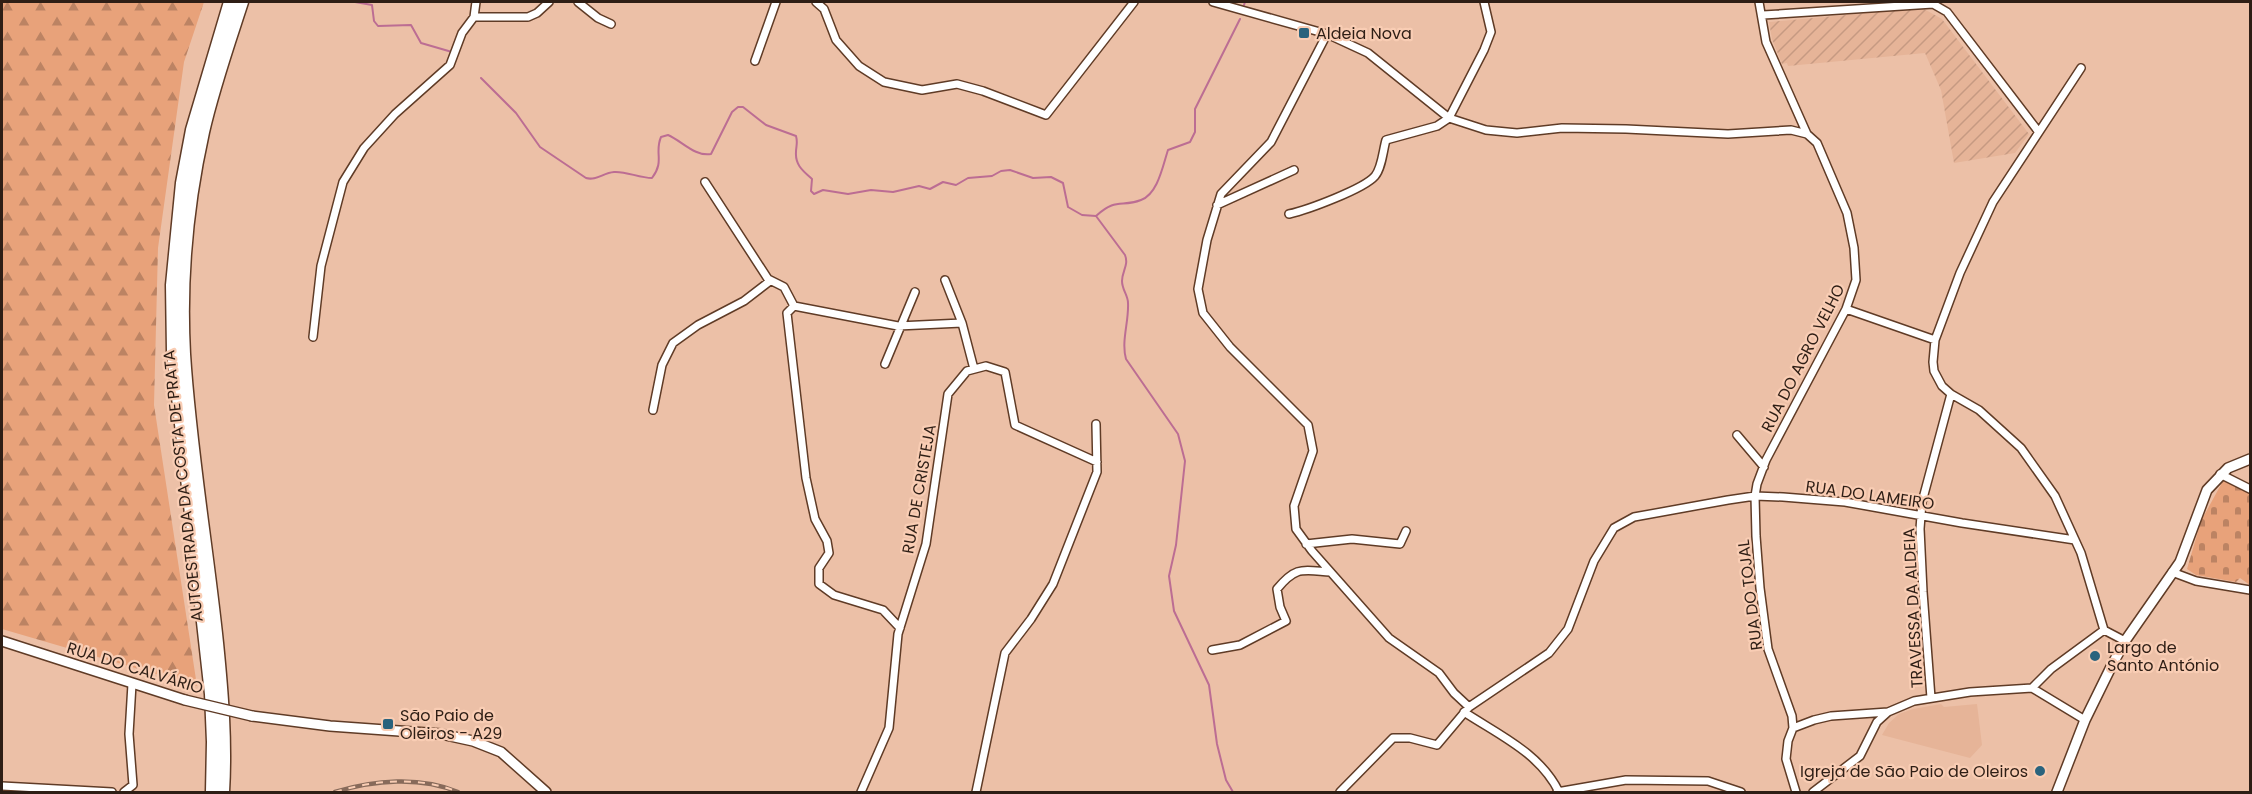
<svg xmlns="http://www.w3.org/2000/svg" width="2252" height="794" viewBox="0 0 2252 794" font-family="Poppins,sans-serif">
<defs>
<pattern id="industrial-furrows" width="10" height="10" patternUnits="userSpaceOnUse" patternTransform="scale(1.5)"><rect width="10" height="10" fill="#e6b498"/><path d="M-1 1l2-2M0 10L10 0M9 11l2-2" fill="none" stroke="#c69a82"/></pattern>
<pattern id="forest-firs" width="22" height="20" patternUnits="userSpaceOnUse" patternTransform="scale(1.5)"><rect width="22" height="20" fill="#e8a27a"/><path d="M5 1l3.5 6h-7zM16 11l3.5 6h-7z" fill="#bc8363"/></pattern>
<pattern id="cemetery-stones" width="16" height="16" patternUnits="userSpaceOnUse" patternTransform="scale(1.5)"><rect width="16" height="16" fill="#e8a27a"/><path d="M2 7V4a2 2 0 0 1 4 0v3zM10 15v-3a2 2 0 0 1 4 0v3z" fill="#bc8363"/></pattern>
</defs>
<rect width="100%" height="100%" fill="#ecc0a7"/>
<path fill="#e6b498" d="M 1941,704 L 1944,707 L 1977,704 L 1982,745 L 1970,758 L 1882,735 L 1889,723 L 1899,714 L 1913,709 Z"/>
<path fill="url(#industrial-furrows)" d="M 1911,9 L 1924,9 L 1942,19 L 2029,134 L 2015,153 L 1954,163 L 1941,90 L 1925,53 L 1788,66 L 1787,63 L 1782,64 L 1772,39 L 1769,22 Z"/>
<path fill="url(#forest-firs)" d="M 2,2 L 204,2 L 184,62 L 158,248 L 154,405 L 197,686 L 2,629 Z"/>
<path fill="url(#cemetery-stones)" d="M 2224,479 L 2250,492 L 2250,585 L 2240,578 L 2236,582 L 2196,575 L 2187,569 L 2201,521 Z"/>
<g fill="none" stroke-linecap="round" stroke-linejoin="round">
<path stroke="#bc6d93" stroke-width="2" d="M 355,2 L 372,5 L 374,21 L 378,26 L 411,25 L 421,43 L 452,52
M 1244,5 L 1245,2
M 481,78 L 516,113 L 540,147 L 586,178 C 596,181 603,173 614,172 C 626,171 639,178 652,178 C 665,161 654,153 661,137 L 668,135 C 682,141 695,157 711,154 L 732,112 L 738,107 L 743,107 L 766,125 L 796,136 C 798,143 796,146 796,152 C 795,165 803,171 812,179 L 811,191 L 814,194 L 823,190 L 848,194 L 871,190 L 893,192 L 919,186 L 930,189 L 943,182 L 956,185 L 968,178 L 992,176 L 1001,171 L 1010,170 L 1033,178 L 1051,177 L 1063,183 L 1068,207 L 1082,215 L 1096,216
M 1096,216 L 1125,255 C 1129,265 1122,271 1122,281 C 1122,290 1128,295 1128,303 C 1129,322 1121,341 1126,359 L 1178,434 L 1185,461 L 1176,545 L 1169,576 L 1174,611 L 1209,685 L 1217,744 L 1226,780 L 1233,792
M 1096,216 C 1117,197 1121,208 1141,200 C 1158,194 1163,165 1168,150 L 1190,142 L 1195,132 L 1195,109 L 1240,19"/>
<g stroke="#5f3b26" stroke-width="10">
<path id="minor" d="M 578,2 L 598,18 L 611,24
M 816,2 L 824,9 L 836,40 L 859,66 L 884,82 L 922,90 L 957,84 L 983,91 L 1046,115 L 1134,2
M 1213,2 L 1327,34 L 1368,53 L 1449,118 L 1486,130 L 1517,133 L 1562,128 L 1626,129 L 1728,134 L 1791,130 L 1807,134 L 1817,143 L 1847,213 L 1854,248 L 1856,280 L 1846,309 L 1766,460 L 1757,484 L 1755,496 L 1756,536 L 1760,588 L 1768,649 L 1792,716 L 1793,728 L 1788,741 L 1786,759 L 1796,792
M 1759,2 L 1766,42 L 1807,134
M 1763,15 L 1933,4 L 1947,12 L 2038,131
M 474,17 L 528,17 L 537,13 L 549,2
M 474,17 L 476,2
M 1327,34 L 1271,142 L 1221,194 L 1207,240 L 1198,289 L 1203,313 L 1230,347 L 1308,425 L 1313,451 L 1294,506 L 1296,529 L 1312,551 L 1389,638 L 1439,673 L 1454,693 L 1469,707
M 755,61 L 776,2
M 705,182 L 768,279 L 784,287 L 794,306
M 1217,205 L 1294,170
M 1289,214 C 1307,210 1364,189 1375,176 C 1382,168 1383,150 1386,140 L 1437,126 L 1449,118 L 1484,50 L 1491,32 L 1484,2
M 945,280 L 962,323 L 974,369
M 1846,309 L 1935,340
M 313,337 L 321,266 L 343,182 L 364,148 L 395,114 L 450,65 L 462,33 L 474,17
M 885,364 L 915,292
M 1951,394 L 1979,410 L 2021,448 L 2055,496 L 2081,553 L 2104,630
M 653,410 L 662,365 L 673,343 L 698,325 L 744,301 L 770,281
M 1737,435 L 1764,467
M 2220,474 L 2250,489
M 1306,544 L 1352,539 L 1400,544 L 1406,531
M 2172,572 L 2196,581 L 2250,590
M 900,628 L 883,610 L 834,595 L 819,584 L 819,568 L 829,553 L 827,541 L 815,519 L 806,478 L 787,313 L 794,306 L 898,326 L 962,323
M 2104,630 L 2125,641
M 1212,650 L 1240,645 L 1286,621 L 1280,607 L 1277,589 C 1296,566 1302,570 1330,572
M 2032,688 L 2051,669 L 2104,630
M 2032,688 L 2085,720
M 1931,698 L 1923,592 L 1920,529 L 1922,502 L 1951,394 L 1942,386 L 1934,371 L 1933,362 L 1935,340 L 1960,273 L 1993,202 L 2081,68
M 1464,712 C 1499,735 1540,753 1559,792
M 1793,728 L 1814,720 L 1831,716 L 1888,712 L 1914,701 L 1970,692 L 2032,688
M 2,786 L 112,792
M 124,792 L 133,785 L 129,734 L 132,684
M 861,792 L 889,728 L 898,634 L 926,544 L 948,394 L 967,371 L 986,366 L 1005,372 L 1015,425 L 1097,462
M 976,792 L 1005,653 L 1031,619 L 1053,584 L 1097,472 L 1096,424
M 1340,792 L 1393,738 L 1410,738 L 1437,745 L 1469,707 L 1549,653 L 1568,629 L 1594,561 L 1614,528 L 1634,517 L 1728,500 L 1755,496 L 1783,497 L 1845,502 L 1962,523 L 2075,540
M 1557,792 L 1626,780 L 1708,781 L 1741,792
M 1813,792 L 1860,756 L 1877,722 L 1888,712"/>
</g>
<g stroke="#5f3b26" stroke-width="12">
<path id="secondary" d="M 2,641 L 185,700
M 252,716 L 330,726 L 441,734 L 473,741 L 501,752 L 546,792
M 2057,792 L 2085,720 L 2112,665 L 2125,641 L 2180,562 L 2207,490 L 2228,468 L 2250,459"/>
</g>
<g stroke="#5f3b26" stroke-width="15">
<path id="motorway" d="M 212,792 L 213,742 L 211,694 L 173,352 L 172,285 L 182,183 L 192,130 L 230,2
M 223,792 C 226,742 222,693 217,643 C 207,547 190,450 184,354 C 180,280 187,204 203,132 C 213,88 228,45 242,2"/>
</g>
<use href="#minor" stroke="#fff" stroke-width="7"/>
<use href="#secondary" stroke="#fff" stroke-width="9"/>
<use href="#motorway" stroke="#fff" stroke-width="12"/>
<g stroke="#876a5a" stroke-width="4.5">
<path id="rail" d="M 335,792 C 374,780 420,776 458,792"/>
</g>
<use href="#rail" stroke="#f9cdb4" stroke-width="2" stroke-dasharray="7" stroke-linecap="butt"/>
<g stroke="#5f3b26" stroke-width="12" stroke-linecap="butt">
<path id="secondary-bridge" d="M 185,700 L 252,716"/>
</g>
<use href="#secondary-bridge" stroke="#fff" stroke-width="9"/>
</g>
<g fill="#2a637d" stroke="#f9cdb4" stroke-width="2">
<rect x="1298" y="27" width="12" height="12" rx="3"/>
<circle cx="2095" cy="656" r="6"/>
<rect x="382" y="718" width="12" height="12" rx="3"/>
<circle cx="2040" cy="771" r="6"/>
</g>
<g text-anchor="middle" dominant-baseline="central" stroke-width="4.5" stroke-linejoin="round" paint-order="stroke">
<g font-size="16" fill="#2e1e15" stroke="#f9cdb4" text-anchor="start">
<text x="1316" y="33">Aldeia Nova</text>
<text x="2107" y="647">Largo de<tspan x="2107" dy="18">Santo António</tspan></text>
<text x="400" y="715">São Paio de<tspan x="400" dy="18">Oleiros - A29</tspan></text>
<text x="2028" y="771" text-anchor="end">Igreja de São Paio de Oleiros</text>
</g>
<g font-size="16" fill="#2e1e15" stroke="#f9cdb4">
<text transform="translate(1803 358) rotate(-63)">RUA DO AGRO VELHO</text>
<text transform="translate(183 486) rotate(-96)">AUTOESTRADA DA COSTA DE PRATA</text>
<text transform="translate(919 489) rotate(-80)">RUA DE CRISTEJA</text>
<text transform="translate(1870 495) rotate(8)">RUA DO LAMEIRO</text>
<text transform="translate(1750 595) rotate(-97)">RUA DO TOJAL</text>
<text transform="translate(1913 608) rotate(-93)">TRAVESSA DA ALDEIA</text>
<text transform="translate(135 668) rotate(17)">RUA DO CALVÁRIO</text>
</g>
</g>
<rect width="2252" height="794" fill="none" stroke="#2e1e15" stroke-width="6"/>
</svg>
